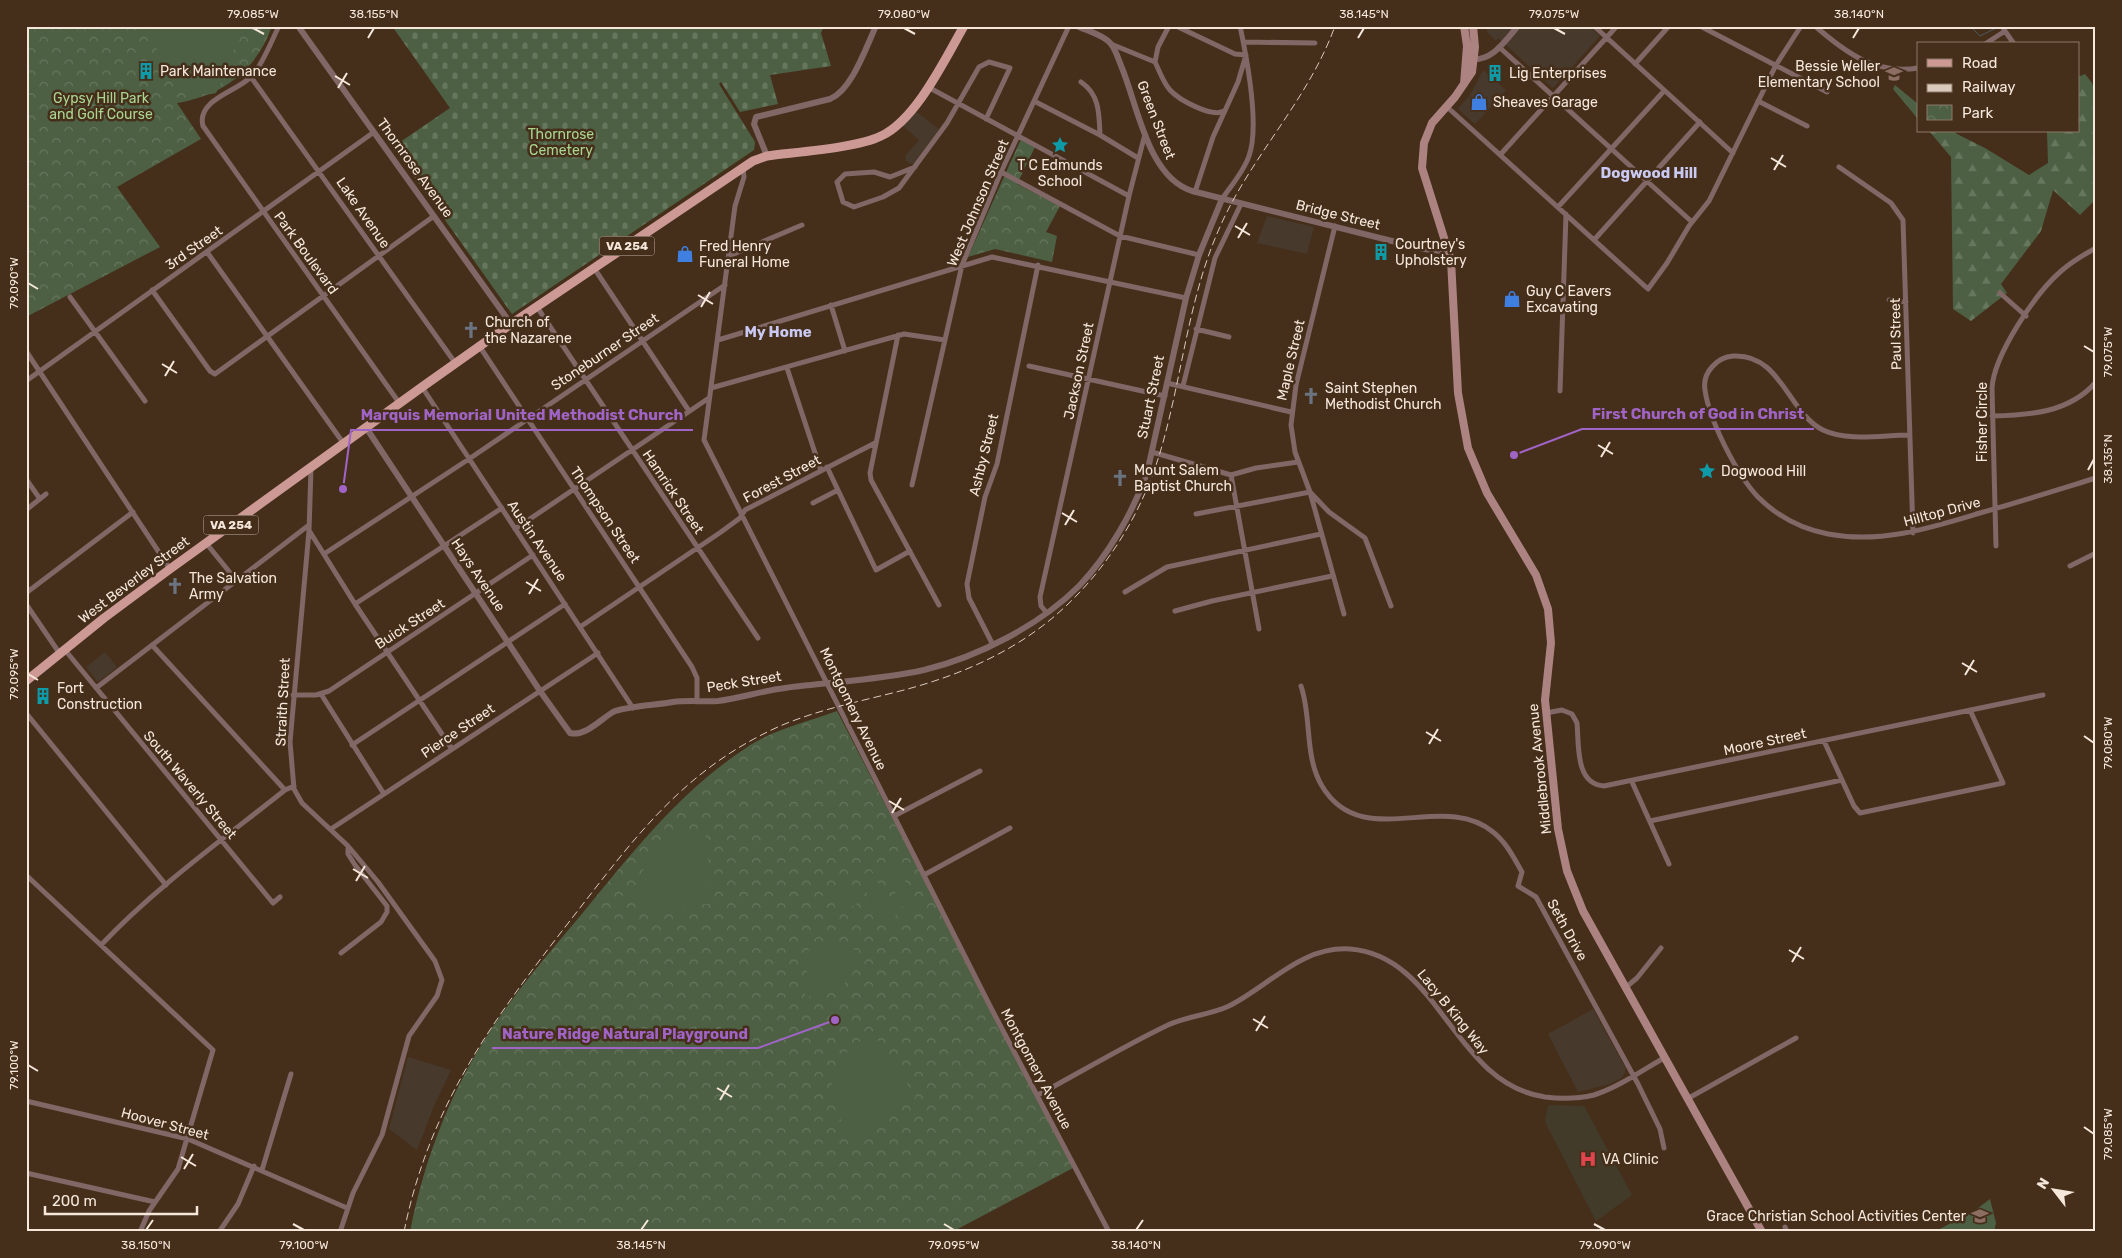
<svg xmlns="http://www.w3.org/2000/svg" width="2122" height="1258" viewBox="0 0 2122 1258" font-family="Rubik,sans-serif">
<defs>
<pattern id="forest-firs" width="22" height="20" patternUnits="userSpaceOnUse" patternTransform="scale(1.25)"><rect width="22" height="20" fill="#4d6043"/><path d="M5 1l3.5 6h-7zM16 11l3.5 6h-7z" fill="#67775e"/></pattern>
<pattern id="cemetery-stones" width="16" height="16" patternUnits="userSpaceOnUse" patternTransform="scale(1.25)"><rect width="16" height="16" fill="#4d6043"/><path d="M2 7V4a2 2 0 0 1 4 0v3zM10 15v-3a2 2 0 0 1 4 0v3z" fill="#67775e"/></pattern>
<pattern id="park-crowns" width="20" height="18" patternUnits="userSpaceOnUse" patternTransform="scale(1.25)"><rect width="20" height="18" fill="#4d6043"/><path d="M2 6a3 3 0 1 1 6 0M12 15a3 3 0 1 1 6 0" fill="none" stroke="#67775e"/></pattern>
</defs>
<rect width="100%" height="100%" fill="#452f1b"/>
<path fill="#47392b" d="M 1486,26 L 1589,26 L 1600,36 L 1553,88 L 1498,38 L 1496,41 L 1487,32 Z
M 1483,70 L 1506,90 L 1475,124 L 1458,109 L 1470,95 Z
M 915,111 L 939,129 L 913,165 L 906,161 L 905,156 L 919,140 L 902,125 Z
M 1267,216 L 1314,227 L 1307,254 L 1257,243 Z
M 105,652 L 117,667 L 98,682 L 86,667 Z
M 1593,1009 L 1625,1067 L 1625,1073 L 1621,1078 L 1610,1084 L 1578,1092 L 1548,1034 Z
M 408,1057 L 451,1070 L 434,1106 L 417,1150 L 389,1129 Z"/>
<path fill="#423b2a" d="M 1548,1105 L 1584,1106 L 1632,1195 L 1596,1221 L 1545,1122 Z"/>
<path fill="url(#forest-firs)" d="M 2085,74 L 2092,83 L 2096,97 L 2096,199 L 2080,215 L 2053,190 L 2041,231 L 2001,284 L 2007,293 L 1971,321 L 1953,309 L 1951,157 L 1929,131 L 1951,131 L 1985,148 L 2029,175 L 2048,163 L 2047,131 L 2078,131 L 2078,77 Z
M 1895,85 L 1918,104 L 1918,119 L 1893,89 Z"/>
<path fill="url(#cemetery-stones)" d="M 392,26 L 824,26 L 821,33 L 831,66 L 770,75 L 778,104 L 740,112 L 721,82 L 719,84 L 755,142 L 754,150 L 512,314 L 393,147 L 450,108 Z"/>
<path fill="url(#park-crowns)" d="M 26,26 L 272,26 C 256,71 223,95 177,103 L 201,139 L 117,187 L 160,247 L 26,317 Z
M 1021,139 L 1035,147 L 1017,184 L 1060,206 L 1046,232 L 1057,236 L 1052,262 L 995,249 L 968,257 Z
M 837,711 L 1073,1168 L 952,1232 L 410,1232 C 426,1150 457,1075 506,1008 C 533,970 565,935 594,899 C 640,843 685,788 746,748 C 772,730 807,722 837,711 Z"/>
<path fill="#4d6043" d="M 151,26 L 239,26 L 231,62 L 216,93 C 185,103 151,53 151,26 Z
M 705,827 L 712,903 L 637,914 C 634,864 658,838 705,827 Z
M 893,859 L 920,908 L 907,915 L 880,865 Z
M 871,871 L 898,920 L 885,926 L 858,877 Z
M 847,886 L 857,904 L 839,913 L 829,895 Z
M 809,945 L 859,950 C 858,981 834,998 805,996 Z
M 873,1033 L 916,1097 L 855,1140 C 819,1097 824,1061 873,1033 Z
M 1990,1199 L 1996,1223 L 1994,1232 L 1934,1232 L 1974,1211 Z"/>
<g fill="none" stroke-linecap="round" stroke-linejoin="round">
<path stroke="#4a5b5e" stroke-width="1" d="M 1970,26 L 1980,36 L 1996,28"/>
<path stroke="#816765" stroke-width="5" d="M 279,26 C 271,42 264,61 253,75 C 238,92 196,99 203,126 L 400,404
M 1176,26 L 1235,54 L 1246,55 L 1238,82 L 1213,137 L 1195,192
M 1594,26 L 1733,153
M 1700,26 L 1827,92
M 1815,26 C 1846,53 1876,75 1918,68
M 2005,31 L 2014,44
M 1243,42 L 1315,43
M 1111,44 L 1155,62 C 1160,72 1163,82 1170,90 C 1179,100 1212,118 1224,111
M 1985,44 L 2005,31 L 2002,26
M 1499,47 L 1692,222
M 1155,62 L 1158,47 L 1169,26
M 1635,64 L 1669,26
M 251,77 L 456,364
M 1081,82 C 1100,95 1099,114 1100,135
M 928,87 L 1129,196
M 1034,101 L 1100,135 L 1138,158
M 1758,101 L 1807,126
M 1446,106 L 1648,289 L 1667,263 L 1689,226 L 1709,201 L 1776,65 L 1801,26
M 1500,155 L 1617,26
M 915,167 L 890,177 L 874,172 L 845,174 L 837,182 L 843,202 L 854,207 L 883,197 L 899,188 L 947,123 L 979,67 L 989,62 L 1010,68 L 986,119
M 1839,167 L 1891,203 L 1903,220 L 1913,533
M 743,168 L 744,177 L 735,206 L 704,440 L 990,1006 L 1109,1232
M 1001,172 L 1120,236 L 1199,255
M 1222,199 C 1231,186 1244,171 1249,156 C 1260,125 1247,59 1240,26
M 1558,207 L 1664,91
M 1335,226 L 1296,385 L 1291,425 L 1295,452 L 1310,492 L 1344,614
M 1594,240 L 1700,122
M 207,252 L 344,444
M 729,256 L 802,225
M 594,268 L 689,411
M 152,290 L 210,371 L 215,374 L 434,216
M 2000,293 L 2026,316
M 70,297 L 145,401
M 1889,300 L 1906,302
M 831,305 L 845,351
M 537,307 L 758,638
M 1196,329 L 1229,337
M 898,335 L 870,473 L 871,480 L 939,605
M 718,340 L 992,257 L 1186,298
M 480,347 L 692,667 L 697,678 L 697,701
M 26,351 L 170,569
M 1029,366 L 1165,396
M 787,368 L 821,471
M 26,381 L 374,132
M 1167,383 L 1291,412
M 1183,386 L 1215,258 L 1241,204
M 422,387 L 633,708
M 711,388 L 904,334 L 945,340
M 1560,391 L 1566,214
M 1992,416 C 2030,415 2069,413 2096,382
M 1909,435 C 1883,435 1848,442 1823,430 C 1788,413 1781,353 1733,356 C 1717,357 1702,373 1705,390 C 1709,420 1737,475 1758,497 C 1777,516 1802,529 1828,534 C 1881,544 1930,528 1980,513 C 2019,502 2057,490 2096,478
M 1152,452 L 1231,475 L 1256,468 L 1298,462
M 827,467 L 876,570 L 910,551
M 311,469 L 309,531 L 290,742 L 294,789 L 302,803 L 348,846 L 378,882 L 435,961 L 442,980 L 437,996 L 409,1036 L 382,1135 L 353,1193 L 340,1232
M 1231,475 L 1259,629
M 26,479 L 40,499
M 912,485 L 962,265 L 1001,172 L 1069,26
M 813,503 L 838,490
M 26,510 L 46,494
M 1196,514 L 1310,492 L 1329,512 L 1365,538 L 1391,606
M 515,529 L 709,398
M 310,532 L 355,604 L 452,749
M 206,543 L 236,580
M 1996,546 L 1992,388 C 1994,355 2035,294 2060,272 C 2071,262 2083,255 2096,248
M 324,554 L 469,459 L 725,285
M 2070,566 L 2096,553
M 1125,592 L 1167,567 L 1321,534
M 26,593 L 133,512
M 26,604 L 60,654
M 355,604 L 502,508
M 1175,611 L 1212,601 L 1332,576
M 1046,612 L 1041,606 L 1040,597 L 1129,196 L 1145,134
M 580,627 L 721,532 L 740,518 L 745,510 L 875,443
M 152,645 L 285,790
M 993,645 L 969,598 L 967,584 L 985,497 L 997,464 L 1038,265
M 65,650 L 273,903 L 280,897
M 1301,686 C 1312,718 1304,756 1322,786 C 1362,853 1443,790 1493,832 C 1506,842 1514,858 1522,872 L 1518,886 L 1536,897 L 1638,1084 L 1660,1129 L 1664,1148
M 96,688 L 309,525
M 321,694 L 384,794
M 293,695 L 316,695 L 329,691 L 533,555
M 26,713 L 166,885
M 1546,713 L 1562,710 L 1572,714 L 1577,723 C 1579,745 1575,784 1604,786 L 2043,695
M 1824,741 L 1854,806 L 1860,813 L 2003,783 L 1970,710
M 352,745 L 565,604
M 1632,782 L 1669,864
M 894,816 L 980,771
M 1650,821 L 1842,780
M 331,829 L 598,653
M 26,875 L 213,1050 L 178,1169 L 149,1211 L 140,1232
M 924,875 L 1010,828
M 101,945 C 156,887 222,840 285,790 L 294,786
M 341,953 L 381,922 L 387,912 L 387,906 L 355,865 L 348,854 L 348,846
M 1625,988 L 1637,978 L 1661,948
M 1038,1095 C 1081,1072 1124,1046 1168,1025 C 1187,1016 1210,1015 1229,1006 C 1269,986 1301,946 1350,949 C 1441,956 1452,1083 1545,1097 C 1561,1099 1577,1099 1594,1095 C 1619,1087 1641,1071 1664,1058
M 1687,1099 L 1796,1038
M 26,1101 L 188,1139 L 347,1208
M 262,1170 L 291,1074
M 26,1173 L 155,1202
M 1785,1227 L 1787,1232
M 219,1232 L 238,1204 L 254,1166"/>
<path stroke="#816765" stroke-width="6" d="M 298,26 L 511,324
M 1077,26 C 1087,31 1104,35 1111,44 C 1116,50 1119,61 1122,68 C 1138,107 1148,177 1192,191 L 1424,249 L 1449,252
M 1470,59 C 1492,62 1505,41 1518,26
M 767,156 L 754,124 L 756,117 L 830,99 C 852,90 866,47 876,26
M 367,429 L 540,691 L 570,733 C 585,737 601,719 613,712 C 625,706 657,705 673,702 C 688,700 703,702 718,701 C 740,698 762,691 785,688 C 831,682 879,680 924,670 C 978,657 1040,625 1079,586 C 1108,556 1133,512 1147,473 L 1186,298 L 1199,255 L 1222,199"/>
<path stroke="#ac8380" stroke-width="8" d="M 1473,26 L 1475,47 L 1472,72 L 1455,97 L 1432,123 L 1424,143 L 1422,168 L 1451,260 L 1458,393 L 1468,448 L 1487,493 L 1536,575 L 1548,609 L 1551,643 L 1545,700 L 1558,829 L 1567,871 L 1583,911 L 1762,1232
M 1464,84 L 1467,46 L 1464,26"/>
<path stroke="#cc9995" stroke-width="9" d="M 26,681 L 104,618 L 170,569 L 422,387 L 511,324 L 753,161 L 767,156 C 797,152 857,148 881,136 C 916,120 945,59 964,26"/>
<path stroke="#dacabd" stroke-width="1" stroke-dasharray="8 4" stroke-linecap="butt" d="M 404,1232 C 429,1106 493,1020 569,922 C 633,840 682,770 780,726 C 820,709 862,701 904,690 C 964,674 1021,649 1067,605 C 1110,564 1141,513 1159,456 C 1182,381 1187,302 1219,229 C 1250,157 1308,101 1335,26"/>
</g>
<path fill="none" stroke="#f6e7db" stroke-width="2" d="M 253,28 L 264,34M 904,28 L 915,34M 1554,28 L 1565,34M 368,38 L 374,28M 1358,38 L 1364,28M 1853,38 L 1859,28M 335,76 L 350,85M 338,88 L 347,73M 1771,158 L 1786,167M 1774,170 L 1783,155M 1235,226 L 1250,235M 1238,238 L 1247,223M 28,283 L 38,289M 698,295 L 713,304M 701,307 L 710,292M 2084,346 L 2094,352M 162,364 L 177,373M 165,376 L 174,361M 1598,445 L 1613,454M 1601,457 L 1610,442M 2088,470 L 2094,459M 1062,513 L 1077,522M 1065,525 L 1074,510M 526,582 L 541,591M 529,594 L 538,579M 1962,663 L 1977,672M 28,674 L 38,680M 1965,675 L 1974,660M 1426,732 L 1441,741M 2084,736 L 2094,743M 1429,744 L 1438,729M 889,801 L 904,810M 892,813 L 901,798M 353,869 L 368,878M 356,881 L 365,866M 1789,950 L 1804,959M 1792,962 L 1801,947M 1253,1019 L 1268,1028M 1256,1031 L 1265,1016M 28,1065 L 38,1071M 717,1088 L 732,1097M 720,1100 L 729,1085M 2084,1127 L 2094,1134M 181,1157 L 196,1166M 184,1169 L 193,1154M 293,1224 L 304,1230M 944,1224 L 954,1230M 1594,1224 L 1605,1230M 146,1230 L 153,1220M 641,1230 L 648,1220M 1136,1230 L 1143,1220"/>
<defs>
<g id="building-bare" transform="scale(1.35)"><path d="M-4-6H4V6H1V3H-1V6H-4ZM-2.5-4.3h1.7v1.8h-1.7ZM.8-4.3h1.7v1.8H.8ZM-2.5-1h1.7V.8h-1.7ZM.8-1h1.7V.8H.8Z" fill="#0f9aa8" stroke="#452f1b" stroke-width="2.5" paint-order="stroke"/></g>
<g id="school-bare" transform="scale(1.35)"><path d="M0-5L7-2L0 1L-7-2ZM-4 1L0 2.5L4 1V4Q0 6-4 4Z" fill="#8d6e63" stroke="#452f1b" stroke-width="2.5" paint-order="stroke"/></g>
<g id="shop-bare" transform="scale(1.35)"><path d="M-5-2.5h2.3a2.7 3.5 0 0 1 5.4 0H5L5.5 6h-11ZM-1.5-2.5h3a1.5 2.3 0 0 0-3 0Z" fill="#3f7fe0" stroke="#452f1b" stroke-width="2.5" paint-order="stroke"/></g>
<g id="sight-bare" transform="scale(1.35)"><path d="M0-6L1.8-2.2L6-1.7L2.9 1.2L3.7 5.4L0 3.3L-3.7 5.4L-2.9 1.2L-6-1.7L-1.8-2.2Z" fill="#0f9aa8" stroke="#452f1b" stroke-width="2.5" paint-order="stroke"/></g>
<g id="church-bare" transform="scale(1.35)"><path d="M-1.2-6h2.4v3.5h3.3v2.4h-3.3V6h-2.4V-.1h-3.3v-2.4h3.3Z" fill="#6b7280" stroke="#452f1b" stroke-width="2.5" paint-order="stroke"/></g>
<g id="hospital-bare" transform="scale(1.35)"><path d="M-5-5h3v3.5h4V-5h3V5h-3V1.5h-4V5h-3Z" fill="#e0444e" stroke="#452f1b" stroke-width="2.5" paint-order="stroke"/></g>
</defs>
<g fill-rule="evenodd">
<use href="#building-bare" x="146" y="71"/>
<use href="#building-bare" x="1495" y="73"/>
<use href="#school-bare" x="1894" y="74"/>
<use href="#shop-bare" x="1479" y="102"/>
<use href="#sight-bare" x="1060" y="145"/>
<use href="#building-bare" x="1381" y="252"/>
<use href="#shop-bare" x="685" y="254"/>
<use href="#shop-bare" x="1512" y="299"/>
<use href="#church-bare" x="471" y="330"/>
<use href="#church-bare" x="1311" y="396"/>
<use href="#sight-bare" x="1707" y="471"/>
<use href="#church-bare" x="1120" y="478"/>
<use href="#church-bare" x="175" y="586"/>
<use href="#building-bare" x="43" y="696"/>
<use href="#hospital-bare" x="1588" y="1159"/>
<use href="#school-bare" x="1980" y="1216"/>
</g>
<g text-anchor="middle" dominant-baseline="central" stroke-width="5" stroke-linejoin="round" paint-order="stroke">
<g fill="#452f1b" stroke="#c1b0a1" stroke-width="1">
<rect x="599.5" y="236.5" width="55" height="19" rx="4"/>
<rect x="203.5" y="515.5" width="55" height="19" rx="4"/>
</g>
<g font-size="12" font-weight="bold" fill="#f6e7db">
<text x="627" y="246">VA 254</text>
<text x="231" y="525">VA 254</text>
</g>
<g font-size="14" fill="#f6e7db" stroke="#452f1b" text-anchor="start">
<text x="1880" y="66" text-anchor="end">Bessie Weller<tspan x="1880" dy="16">Elementary School</tspan></text>
<text x="160" y="71">Park Maintenance</text>
<text x="1509" y="73">Lig Enterprises</text>
<text x="1493" y="102">Sheaves Garage</text>
<text x="1060" y="165" text-anchor="middle">T C Edmunds<tspan x="1060" dy="16">School</tspan></text>
<text x="1395" y="244">Courtney's<tspan x="1395" dy="16">Upholstery</tspan></text>
<text x="699" y="246">Fred Henry<tspan x="699" dy="16">Funeral Home</tspan></text>
<text x="1526" y="291">Guy C Eavers<tspan x="1526" dy="16">Excavating</tspan></text>
<text x="485" y="322">Church of<tspan x="485" dy="16">the Nazarene</tspan></text>
<text x="1325" y="388">Saint Stephen<tspan x="1325" dy="16">Methodist Church</tspan></text>
<text x="1134" y="470">Mount Salem<tspan x="1134" dy="16">Baptist Church</tspan></text>
<text x="1721" y="471">Dogwood Hill</text>
<text x="189" y="578">The Salvation<tspan x="189" dy="16">Army</tspan></text>
<text x="57" y="688">Fort<tspan x="57" dy="16">Construction</tspan></text>
<text x="1602" y="1159">VA Clinic</text>
<text x="1966" y="1216" text-anchor="end">Grace Christian School Activities Center</text>
</g>
<g font-size="14" fill="#a9d591" stroke="#452f1b">
<text x="101" y="98">Gypsy Hill Park<tspan x="101" dy="16">and Golf Course</tspan></text>
<text x="561" y="134">Thornrose<tspan x="561" dy="16">Cemetery</tspan></text>
</g>
<g font-size="14" fill="#f6e7db" stroke="#452f1b">
<text transform="translate(1156 120) rotate(69)">Green Street</text>
<text transform="translate(415 168) rotate(54)">Thornrose Avenue</text>
<text transform="translate(978 203) rotate(-67)">West Johnson Street</text>
<text transform="translate(363 213) rotate(55)">Lake Avenue</text>
<text transform="translate(1338 215) rotate(14)">Bridge Street</text>
<text transform="translate(194 248) rotate(-35)">3rd Street</text>
<text transform="translate(306 253) rotate(54)">Park Boulevard</text>
<text transform="translate(1896 334) rotate(-91)">Paul Street</text>
<text transform="translate(605 352) rotate(-34)">Stoneburner Street</text>
<text transform="translate(1291 360) rotate(-77)">Maple Street</text>
<text transform="translate(1079 371) rotate(-78)">Jackson Street</text>
<text transform="translate(1151 397) rotate(-78)">Stuart Street</text>
<text transform="translate(1982 422) rotate(-90)">Fisher Circle</text>
<text transform="translate(984 455) rotate(-76)">Ashby Street</text>
<text transform="translate(782 479) rotate(-28)">Forest Street</text>
<text transform="translate(673 492) rotate(56)">Hamrick Street</text>
<text transform="translate(1942 512) rotate(-15)">Hilltop Drive</text>
<text transform="translate(605 515) rotate(56)">Thompson Street</text>
<text transform="translate(537 541) rotate(56)">Austin Avenue</text>
<text transform="translate(478 575) rotate(56)">Hays Avenue</text>
<text transform="translate(134 580) rotate(-37)">West Beverley Street</text>
<text transform="translate(410 624) rotate(-33)">Buick Street</text>
<text transform="translate(744 682) rotate(-9)">Peck Street</text>
<text transform="translate(283 702) rotate(-87)">Straith Street</text>
<text transform="translate(853 709) rotate(64)">Montgomery Avenue</text>
<text transform="translate(458 731) rotate(-34)">Pierce Street</text>
<text transform="translate(1765 742) rotate(-12)">Moore Street</text>
<text transform="translate(1540 769) rotate(-96)">Middlebrook Avenue</text>
<text transform="translate(190 785) rotate(50)">South Waverly Street</text>
<text transform="translate(1567 930) rotate(61)">Seth Drive</text>
<text transform="translate(1453 1012) rotate(51)">Lacy B King Way</text>
<text transform="translate(1036 1069) rotate(62)">Montgomery Avenue</text>
<text transform="translate(165 1124) rotate(15)">Hoover Street</text>
</g>
<g font-size="15" font-weight="bold" fill="#cac9f4" stroke="#452f1b">
<text x="1649" y="173">Dogwood Hill</text>
<text x="778" y="332">My Home</text>
</g>
</g>
<path fill="none" stroke="#a064c7" stroke-width="2" d="M1514 455L1582 429H1814M343 489L351 430H693M835 1020L758 1048H492"/>
<g fill="#a064c7" stroke="#452f1b" stroke-width="2">
<circle cx="1514" cy="455" r="5"/>
<circle cx="343" cy="489" r="5"/>
<circle cx="835" cy="1020" r="5"/>
</g>
<g font-size="15" text-anchor="middle" font-weight="bold" fill="#a064c7" stroke="#452f1b" stroke-width="5" stroke-linejoin="round" paint-order="stroke">
<text x="1698" y="419">First Church of God in Christ</text>
<text x="522" y="420">Marquis Memorial United Methodist Church</text>
<text x="625" y="1039">Nature Ridge Natural Playground</text>
</g>
<rect width="2122" height="1258" fill="none" stroke="#452f1b" stroke-width="55"/>
<rect x="1917" y="42" width="162" height="90" fill="#452f1b" stroke="#8c7968"/>
<rect x="1927" y="59" width="25" height="8" fill="#cc9995" stroke="#8c7968"/>
<text x="1962" y="68" font-size="15" fill="#f6e7db">Road</text>
<rect x="1927" y="84" width="25" height="8" fill="#dacabd" stroke="#8c7968"/>
<text x="1962" y="92" font-size="15" fill="#f6e7db">Railway</text>
<rect x="1927" y="105" width="25" height="15" fill="url(#park-crowns)" stroke="#8c7968"/>
<text x="1962" y="118" font-size="15" fill="#f6e7db">Park</text>
<g transform="translate(2054 1190) rotate(301)" stroke="#452f1b" stroke-width="4" paint-order="stroke">
<path d="M0-4L9 19L0 12L-9 19Z" fill="#f6e7db"/>
<text y="-8" font-size="14" font-weight="bold" text-anchor="middle" fill="#f6e7db">N</text>
</g>
<path d="M45 1206v8h152v-8" fill="none" stroke="#f6e7db" stroke-width="2.5"/>
<text x="52" y="1206" font-size="15" fill="#f6e7db" stroke="#452f1b" stroke-width="4" paint-order="stroke">200 m</text>
<rect x="28" y="28" width="2066" height="1202" fill="none" stroke="#f6e7db" stroke-width="2"/>
<g font-size="12" text-anchor="middle" fill="#f6e7db">
<text x="253" y="18">79.085°W</text>
<text x="374" y="18">38.155°N</text>
<text x="904" y="18">79.080°W</text>
<text x="1364" y="18">38.145°N</text>
<text x="1554" y="18">79.075°W</text>
<text x="1859" y="18">38.140°N</text>
<text transform="translate(14 283) rotate(-90)" y="4">79.090°W</text>
<text transform="translate(2108 352) rotate(-90)" y="4">79.075°W</text>
<text transform="translate(2108 459) rotate(-90)" y="4">38.135°N</text>
<text transform="translate(14 674) rotate(-90)" y="4">79.095°W</text>
<text transform="translate(2108 743) rotate(-90)" y="4">79.080°W</text>
<text transform="translate(14 1065) rotate(-90)" y="4">79.100°W</text>
<text transform="translate(2108 1134) rotate(-90)" y="4">79.085°W</text>
<text x="146" y="1249">38.150°N</text>
<text x="304" y="1249">79.100°W</text>
<text x="641" y="1249">38.145°N</text>
<text x="954" y="1249">79.095°W</text>
<text x="1136" y="1249">38.140°N</text>
<text x="1605" y="1249">79.090°W</text>
</g>
</svg>
